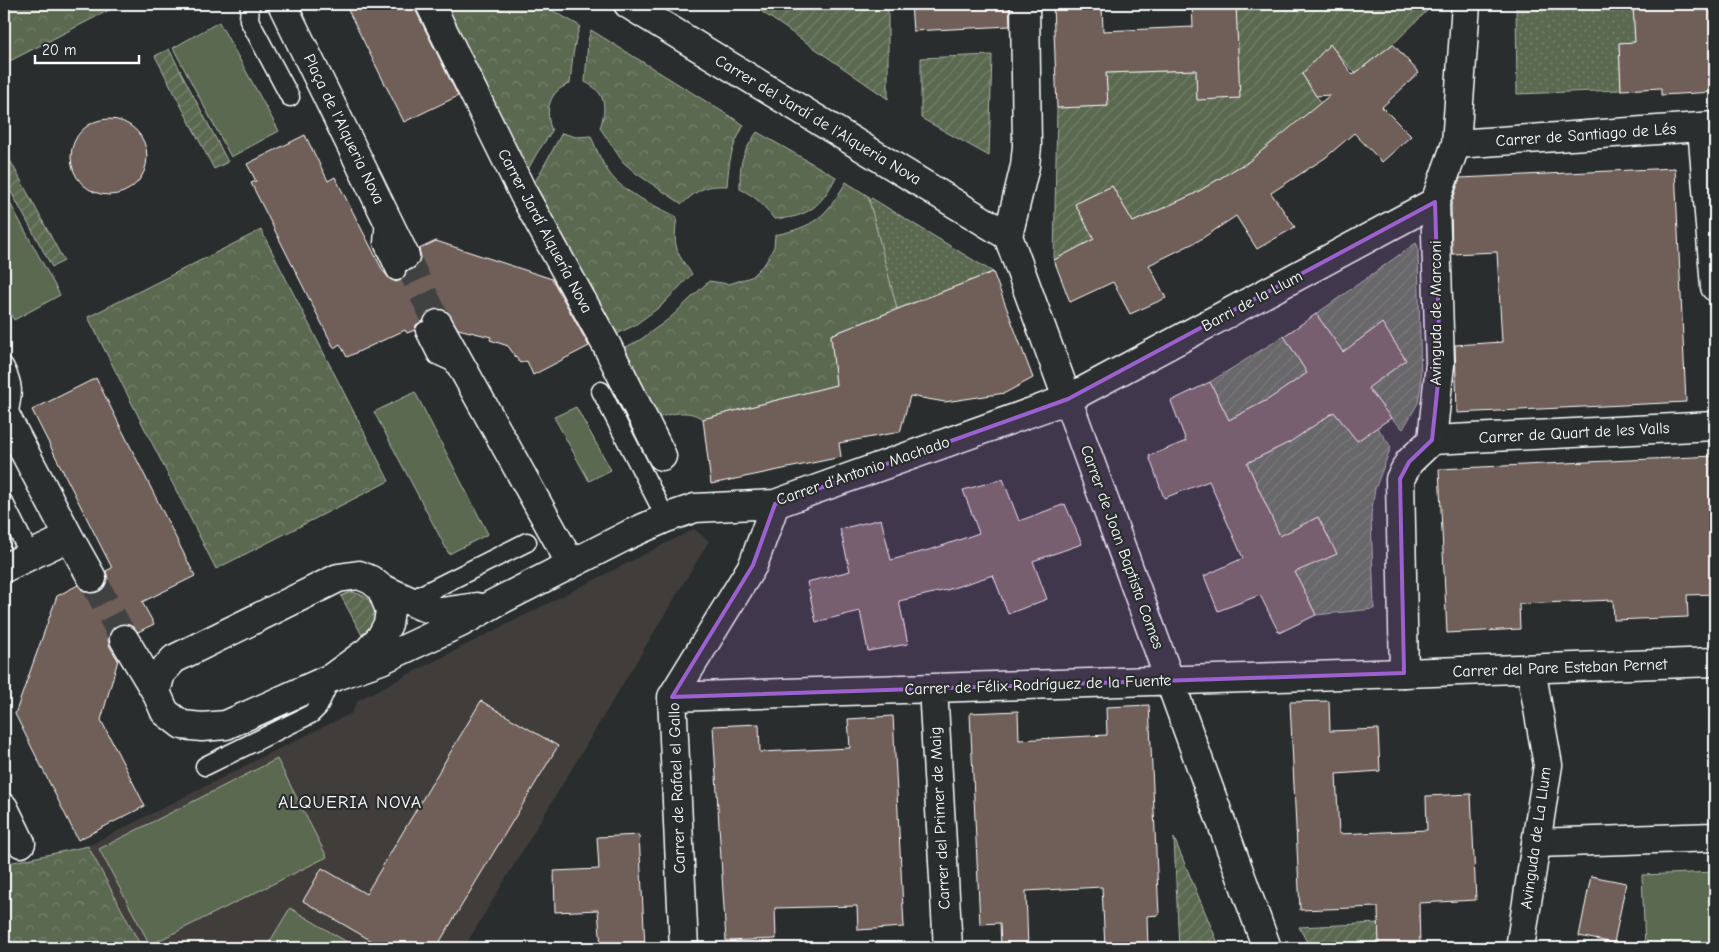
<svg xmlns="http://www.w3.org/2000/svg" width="1719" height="952" viewBox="0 0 1719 952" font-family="'Comic Neue',sans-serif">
<defs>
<pattern id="grass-dots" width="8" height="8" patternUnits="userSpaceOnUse" patternTransform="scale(1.25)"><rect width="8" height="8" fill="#5c6951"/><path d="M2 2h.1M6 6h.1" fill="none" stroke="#74806b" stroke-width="1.8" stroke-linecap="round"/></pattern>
<pattern id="park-crowns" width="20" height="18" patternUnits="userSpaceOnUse" patternTransform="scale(1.25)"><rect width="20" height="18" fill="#5c6951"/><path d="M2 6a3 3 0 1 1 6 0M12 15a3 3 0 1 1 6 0" fill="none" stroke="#74806b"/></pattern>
<pattern id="garden-furrows" width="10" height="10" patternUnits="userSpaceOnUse" patternTransform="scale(1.25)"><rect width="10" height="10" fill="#5c6951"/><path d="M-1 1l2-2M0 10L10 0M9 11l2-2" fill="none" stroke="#74806b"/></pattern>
</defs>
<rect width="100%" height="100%" fill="#2a2d2e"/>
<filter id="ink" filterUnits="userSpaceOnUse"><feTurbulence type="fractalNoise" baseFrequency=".02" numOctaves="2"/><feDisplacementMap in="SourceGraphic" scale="10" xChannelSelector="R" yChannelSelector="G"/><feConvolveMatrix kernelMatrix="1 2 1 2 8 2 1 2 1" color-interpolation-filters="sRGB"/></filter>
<g filter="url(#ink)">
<path fill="#3f3c3b" d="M 694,529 L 709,541 L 464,948 L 142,948 L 88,846 L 274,751 L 352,713 L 358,700 Z"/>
<path fill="url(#grass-dots)" stroke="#aeb4a8" d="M 1516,4 L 1633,4 L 1635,42 L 1619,43 L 1621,90 L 1517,94 Z
M 868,196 L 993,272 L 897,309 Z"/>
<path fill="url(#park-crowns)" stroke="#aeb4a8" d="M 4,4 L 121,4 L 4,64 Z
M 439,4 L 541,4 L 580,26 C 573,45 572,64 570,84 C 549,90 544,111 552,131 L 537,153 L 525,175 Z
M 591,30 L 744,125 C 731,148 729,160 727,186 C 704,185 698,190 682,204 L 637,174 L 623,162 L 600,128 C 607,107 606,92 585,82 L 588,41 Z
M 757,132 L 836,177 C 821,206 808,218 774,219 C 764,205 755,196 740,189 C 740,161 741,156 757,132 Z
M 562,133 L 576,137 L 591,136 C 597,151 604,169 616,181 C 631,196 658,207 677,217 C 673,245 675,252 692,274 L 661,306 L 635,325 L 611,337 L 530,191 Z
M 846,182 L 868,196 L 897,309 L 831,335 L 836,385 L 703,419 C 687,408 668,414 652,420 L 618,351 L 640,340 L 670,318 L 709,281 L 729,284 L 751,277 L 766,262 L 774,247 L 775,235 C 814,227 826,217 846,182 Z
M 261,230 L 389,481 L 216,569 L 88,317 Z
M 88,846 L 142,948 L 4,948 L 4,864 Z"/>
<path fill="url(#garden-furrows)" stroke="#aeb4a8" d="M 828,4 L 888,4 L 888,99 L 755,7 Z
M 1236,4 L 1434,4 L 1393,44 L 1355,73 L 1330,45 L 1302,74 L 1321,103 L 1254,158 L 1194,194 L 1133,222 L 1112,186 L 1075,204 L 1094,239 L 1054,260 L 1057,108 L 1108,106 L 1106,73 L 1196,70 L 1197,99 L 1239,98 Z
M 169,49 L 228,162 L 214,169 L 155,56 Z
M 992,55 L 989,156 L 921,118 L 921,58 Z
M 4,149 L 64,261 L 52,267 L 4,179 Z
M 1416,243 L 1418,247 L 1421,384 L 1418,403 L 1403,429 L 1391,418 L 1368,388 L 1406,360 L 1382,323 L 1343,352 L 1316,314 Z
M 1284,336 L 1307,373 L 1269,399 L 1229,420 L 1210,382 Z
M 1334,412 L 1357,441 L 1377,427 L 1391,447 L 1375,489 L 1371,515 L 1374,609 L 1316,615 L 1295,572 L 1336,553 L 1318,517 L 1280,536 L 1247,463 L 1290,442 Z
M 351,592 C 366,594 373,602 378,616 L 364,639 L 341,596 Z
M 1174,838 L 1220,948 L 1179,948 Z
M 1379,923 L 1379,948 L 1310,948 L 1299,927 Z"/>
<path fill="#5c6951" stroke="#aeb4a8" d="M 219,22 L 279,131 L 231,157 L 173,48 Z
M 4,192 L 60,295 L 14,320 L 4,302 Z
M 415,392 L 488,534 L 449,554 L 374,412 Z
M 576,407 L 611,470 L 589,481 L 554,417 Z
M 277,759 L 327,857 L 150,945 L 99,849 Z
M 1715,872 L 1715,948 L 1645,948 L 1642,875 Z
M 290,908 L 357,948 L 266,948 Z"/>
<path fill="#705f58" stroke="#fff" d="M 345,4 L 414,4 L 416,11 L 458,96 L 404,122 Z
M 911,4 L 1009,4 L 1010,26 L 913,31 Z
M 1102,4 L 1103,31 L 1193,27 L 1192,4 L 1236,4 L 1240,98 L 1197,100 L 1196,70 L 1106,73 L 1108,106 L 1057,108 L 1053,5 Z
M 1633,4 L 1715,4 L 1715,92 L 1661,95 L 1661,88 L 1621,90 L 1619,43 L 1635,42 Z
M 1330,44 L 1353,75 L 1393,44 L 1419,73 L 1382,107 L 1411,136 L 1382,162 L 1354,133 L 1325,158 L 1271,193 L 1295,227 L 1257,249 L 1236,216 L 1198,241 L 1149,265 L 1166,298 L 1130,314 L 1113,282 L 1070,302 L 1054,260 L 1094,239 L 1075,204 L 1112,186 L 1133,222 L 1194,194 L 1242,165 L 1242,167 L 1330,95 L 1316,96 L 1302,74 Z
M71 157a38 38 0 1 1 76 0a38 38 0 1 1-76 0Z
M 305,135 L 328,181 L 335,177 L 383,271 L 390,279 L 396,282 L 401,280 L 405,277 L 407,271 L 412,270 L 418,264 L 421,257 L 419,249 L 436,241 L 552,279 L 589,346 L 533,375 L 527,361 L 520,363 L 508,346 L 490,340 L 491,337 L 458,329 L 446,311 L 438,308 L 430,311 L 425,316 L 423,321 L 416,325 L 415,330 L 407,333 L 405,330 L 347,357 L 340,344 L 334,348 L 251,183 L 256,181 L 247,164 Z
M 1675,168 L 1686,402 L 1457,413 L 1455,345 L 1502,342 L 1497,252 L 1452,254 L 1451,205 L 1460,178 Z
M 993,272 L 1033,378 L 1005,393 L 945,402 L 910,396 L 900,432 L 839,443 L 841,457 L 711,484 L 703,419 L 836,385 L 831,335 Z
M 1316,314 L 1343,352 L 1382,323 L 1406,360 L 1368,388 L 1391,418 L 1357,441 L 1334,412 L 1290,442 L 1247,463 L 1280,536 L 1318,517 L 1337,554 L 1295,572 L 1316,615 L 1279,633 L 1260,595 L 1218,611 L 1204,576 L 1243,558 L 1209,481 L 1164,498 L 1149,456 L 1186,441 L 1171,401 L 1210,382 L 1229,420 L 1269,399 L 1307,373 L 1284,336 Z
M 96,378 L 195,576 L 142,602 L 154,624 L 138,632 L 132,626 L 123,623 L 116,626 L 110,632 L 108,640 L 110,647 L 118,660 L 101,720 L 145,806 L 78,840 L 15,714 L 57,596 L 78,585 L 84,592 L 92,594 L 99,592 L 106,586 L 108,579 L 106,571 L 112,568 L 32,410 Z
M 1715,456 L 1715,594 L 1687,595 L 1688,617 L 1614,620 L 1613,600 L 1519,604 L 1520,629 L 1447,633 L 1439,469 Z
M 1003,479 L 1019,521 L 1065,504 L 1082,544 L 1033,561 L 1047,599 L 1008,614 L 993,575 L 947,590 L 899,601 L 908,644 L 868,651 L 860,611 L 816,622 L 807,582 L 850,571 L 840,529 L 881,519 L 891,560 L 936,548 L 979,533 L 963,490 Z
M 481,701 L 558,746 L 436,948 L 384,948 L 303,901 L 322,868 L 366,894 Z
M 1329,701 L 1330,731 L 1378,729 L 1380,771 L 1336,774 L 1339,834 L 1427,830 L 1426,796 L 1471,794 L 1476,900 L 1419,903 L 1420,948 L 1379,948 L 1378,907 L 1300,910 L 1290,702 Z
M 1149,705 L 1159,915 L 1147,916 L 1148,948 L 1105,948 L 1102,887 L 1026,891 L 1028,948 L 1001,948 L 1000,923 L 980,924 L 970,713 L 1018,711 L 1019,740 L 1107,735 L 1106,707 Z
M 893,716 L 904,927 L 858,930 L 857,906 L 775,908 L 776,939 L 726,941 L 713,726 L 759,724 L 760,752 L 850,748 L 848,719 Z
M 639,835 L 645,946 L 601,947 L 598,910 L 555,912 L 554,871 L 599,869 L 597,837 Z
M 1591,876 L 1626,883 L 1614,943 L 1579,936 Z"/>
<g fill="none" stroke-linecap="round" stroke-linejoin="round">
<path stroke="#3f4243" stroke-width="28" stroke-dasharray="28 14" stroke-linecap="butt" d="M 405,256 L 438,324
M 92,578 L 124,639"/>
<g stroke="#fff" stroke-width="21">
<path id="lane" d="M 250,4 L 249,20 L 290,97
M 385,219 L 383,243 L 396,271
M 425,331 L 437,355 L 461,366
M 4,366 C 16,388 12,396 7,420 L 4,422
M 601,391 L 666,518
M 4,503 L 23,541
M 409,601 L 527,542
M 205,766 L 311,714 L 318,707 L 331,678"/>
</g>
<g stroke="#fff" stroke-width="31">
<path id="street" d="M 282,4 L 405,256
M 430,4 L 524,195 L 607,346 L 662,456
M 628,4 L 1008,236
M 1025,4 L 1027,146 L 1025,166 L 1008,236 L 1267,948
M 1702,127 L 1715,287
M 1456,144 L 1715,126
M 438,324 L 571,564
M 4,413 L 69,537 L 4,568
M 1432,440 L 1715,426
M 69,537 L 92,578
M 359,575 L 371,580 L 381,588 L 390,610 L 388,624 L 381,637 L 368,651 L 331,678 L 226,725 L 202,727 L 182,725 L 165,712 L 156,692 L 161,673 L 174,659 L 338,578 Z
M 381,588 L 421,606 L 441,612 L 477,607
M 124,639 L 156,692
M 331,678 L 381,660 L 460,623 L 493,604 L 632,533 L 666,518 L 695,508 L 775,504 L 1068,399 L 1435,202
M 933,688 L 948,948
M 672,697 L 933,688 L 1404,673
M 4,808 L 21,843
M 1536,843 L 1715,837
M 684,948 L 672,697 L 753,565 L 775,504"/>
</g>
<g stroke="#fff" stroke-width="31">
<path id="secondary" d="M 1466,4 L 1456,144 L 1435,202 L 1440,364 L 1432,440 L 1409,462 L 1400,479 L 1404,673 L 1715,662
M 1520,948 L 1548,765 L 1531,669"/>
</g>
<use href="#lane" stroke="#2a2d2e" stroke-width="18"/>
<use href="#street" stroke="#2a2d2e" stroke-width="28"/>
<use href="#secondary" stroke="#2a2d2e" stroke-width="28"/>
</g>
</g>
<path fill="#9c61cf" fill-opacity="0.2" stroke="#9c61cf" stroke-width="4" stroke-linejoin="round" d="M 1435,202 L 1440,364 L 1432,440 L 1409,462 L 1400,479 L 1404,673 L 672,697 L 753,565 L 775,504 L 1068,399 Z"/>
<g text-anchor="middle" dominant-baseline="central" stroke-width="4.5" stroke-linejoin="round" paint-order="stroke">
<g font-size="16" fill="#fff" stroke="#2a2d2e">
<text transform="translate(818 120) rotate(31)">Carrer del Jardí de l'Alqueria Nova</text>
<text transform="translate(344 129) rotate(64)">Plaça de l'Alqueria Nova</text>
<text transform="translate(1586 135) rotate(-4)">Carrer de Santiago de Lés</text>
<text transform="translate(545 231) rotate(62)">Carrer Jardí Alquería Nova</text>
<text transform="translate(1252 301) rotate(-28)">Barri de la Llum</text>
<text transform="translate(1436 313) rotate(-90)">Avinguda de Marconi</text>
<text transform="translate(1574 433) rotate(-3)">Carrer de Quart de les Valls</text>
<text transform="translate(863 471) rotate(-19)">Carrer d'Antonio Machado</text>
<text transform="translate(1122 547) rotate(70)">Carrer de Joan Baptista Comes</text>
<text transform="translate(1560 668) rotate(-2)">Carrer del Pare Esteban Pernet</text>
<text transform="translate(1038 685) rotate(-2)">Carrer de Félix Rodríguez de la Fuente</text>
<text transform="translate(677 788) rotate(-92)">Carrer de Rafael el Gallo</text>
<text transform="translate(940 818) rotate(-93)">Carrer del Primer de Maig</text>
<text transform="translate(1536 838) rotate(-82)">Avinguda de La Llum</text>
</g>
<g font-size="18" letter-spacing="1" fill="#fff" stroke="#2a2d2e">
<text x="350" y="802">ALQUERIA NOVA</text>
</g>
</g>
<rect width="1719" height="952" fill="none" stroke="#2a2d2e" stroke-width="20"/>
<rect x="10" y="10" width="1699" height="932" fill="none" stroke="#fff" stroke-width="2" filter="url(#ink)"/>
<path d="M35 55v8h104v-8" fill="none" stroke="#ffffff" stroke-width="2.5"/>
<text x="42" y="55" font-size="15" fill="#ffffff" stroke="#2a2d2e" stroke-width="4" paint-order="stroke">20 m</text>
</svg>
